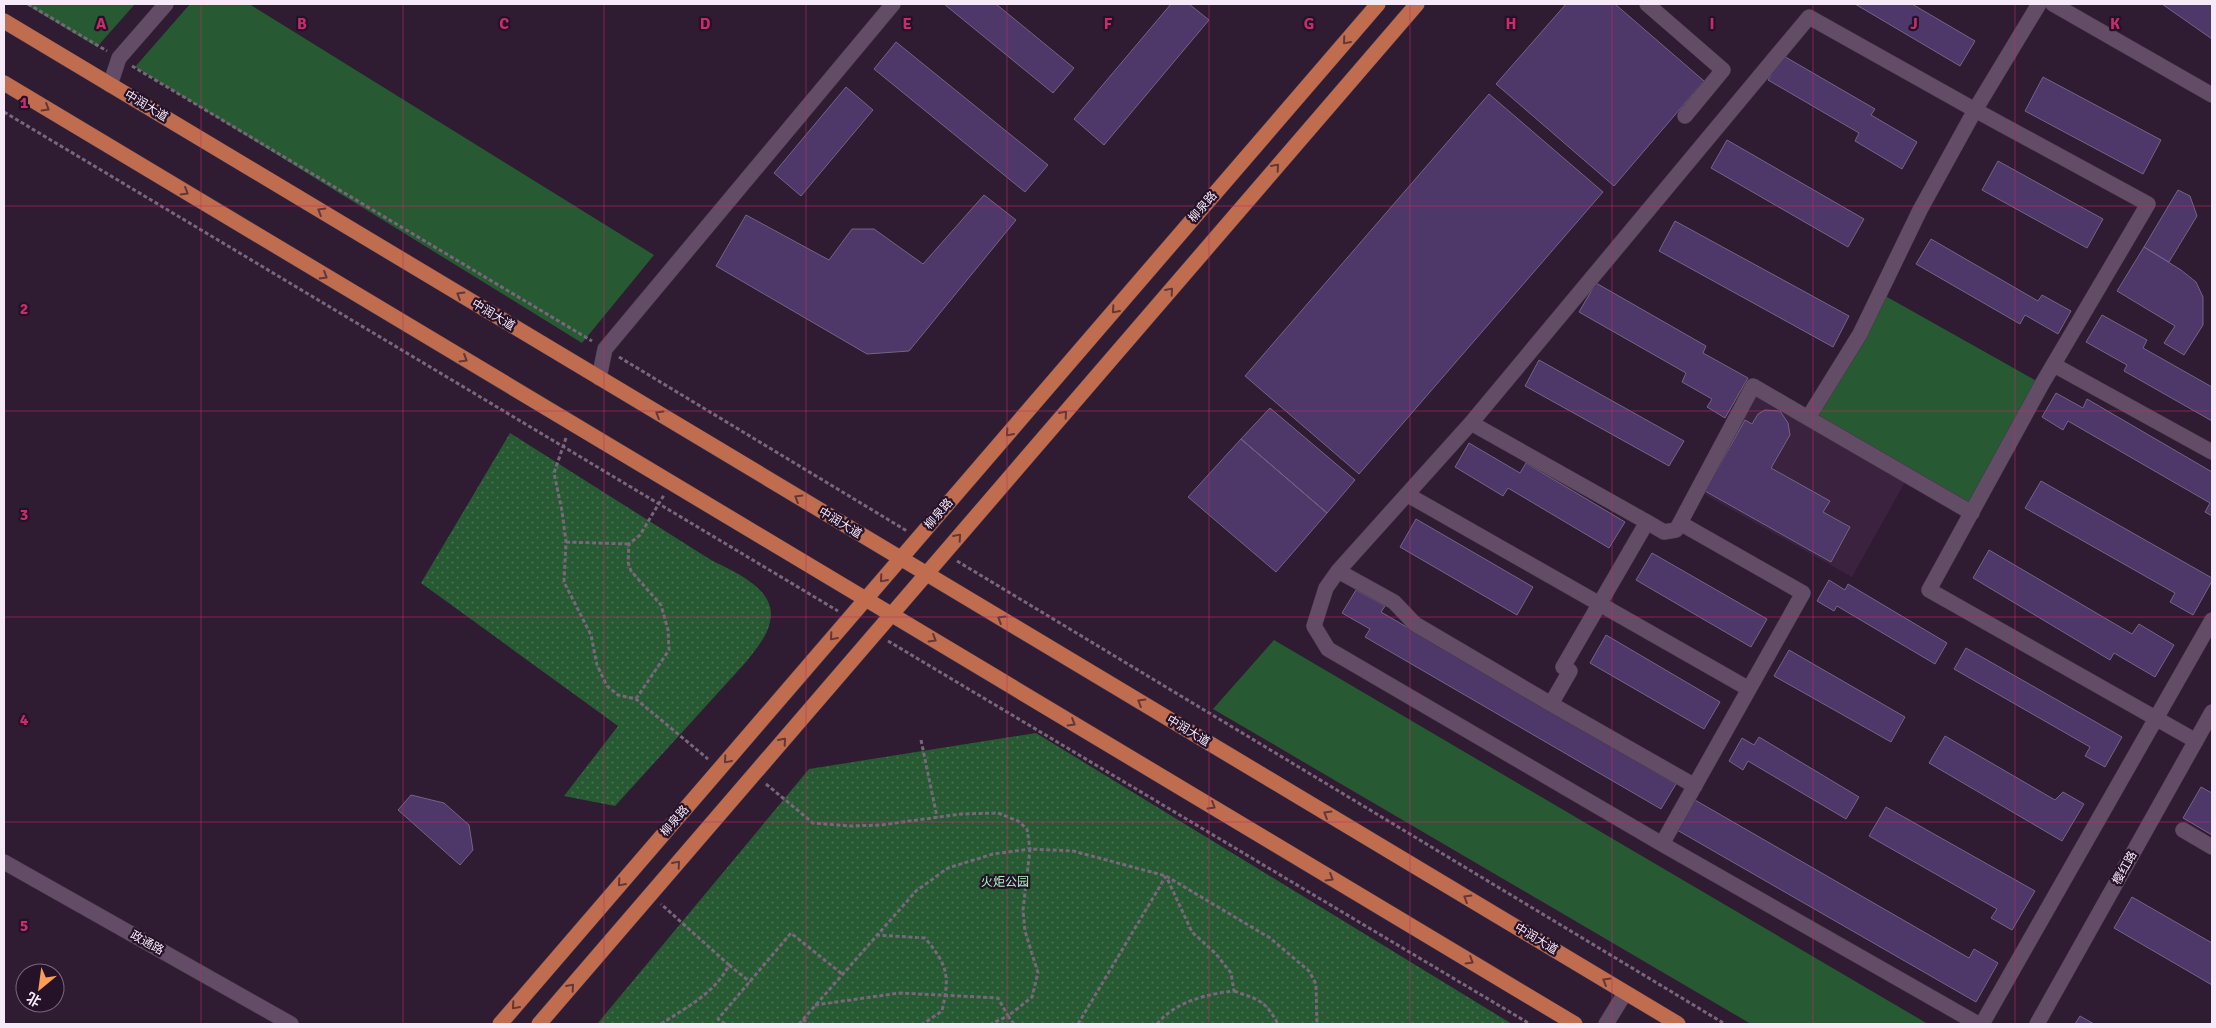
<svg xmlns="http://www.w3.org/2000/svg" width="2216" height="1028" viewBox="0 0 2216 1028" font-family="Signika,'Noto Sans SC',sans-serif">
<defs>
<pattern id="park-dots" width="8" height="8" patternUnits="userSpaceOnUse" patternTransform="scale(1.25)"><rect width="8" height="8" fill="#275933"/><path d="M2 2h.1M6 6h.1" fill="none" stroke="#477151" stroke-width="1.8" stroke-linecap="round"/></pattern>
</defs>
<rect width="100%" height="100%" fill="#2f1b32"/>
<path fill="#3b233f" d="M 1756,397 L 1905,482 L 1852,577 L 1702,493 Z"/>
<path fill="url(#park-dots)" d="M 510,433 L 711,560 C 734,572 778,589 770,622 C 767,637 755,650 746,662 L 615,806 L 564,796 L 618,726 L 421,583 Z
M 1036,733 L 1512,1024 L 597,1024 L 809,769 Z"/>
<path fill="#275933" d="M 25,4 L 135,4 L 97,47 Z
M 190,4 L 249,4 L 654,255 L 582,343 L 135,67 Z
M 1880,293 L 2042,384 L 1972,513 L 1808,418 Z
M 1274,640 L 1928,1024 L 1751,1024 L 1213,709 Z"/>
<path fill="#4e3869" stroke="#726583" d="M 944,4 L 996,4 L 1074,68 L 1053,93 Z
M 1171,4 L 1189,4 L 1209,20 L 1104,145 L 1074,119 Z
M 1566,4 L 1615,4 L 1704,81 L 1614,186 L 1496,84 Z
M 1855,4 L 1912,4 L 1975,41 L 1960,66 Z
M 2162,4 L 2212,4 L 2212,39 Z
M 896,42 L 1048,165 L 1025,192 L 874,69 Z
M 1782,55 L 1875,109 L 1871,115 L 1917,142 L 1902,169 L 1855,141 L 1859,133 L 1768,80 Z
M 2043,77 L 2161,140 L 2143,174 L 2025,111 Z
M 846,87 L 873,110 L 801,196 L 774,173 Z
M 1489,94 L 1603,192 L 1359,474 L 1245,376 Z
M 1727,140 L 1864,219 L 1848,247 L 1711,168 Z
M 1998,161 L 2103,219 L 2087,248 L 1982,190 Z
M 2178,190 L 2190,196 L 2197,216 L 2169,262 L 2144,247 Z
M 984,195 L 1016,220 L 909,351 L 867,354 L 716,266 L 746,215 L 829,260 L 852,229 L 874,229 L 923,264 Z
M 1675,221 L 1849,316 L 1833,347 L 1659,251 Z
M 1931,239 L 2038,301 L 2042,295 L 2071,311 L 2058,334 L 2025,315 L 2020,324 L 1916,264 Z
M 2144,247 L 2181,270 L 2196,282 L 2203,297 L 2203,325 L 2184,355 L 2164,343 L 2175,326 L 2117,291 Z
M 1596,283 L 1706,346 L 1703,353 L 1748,378 L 1725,418 L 1707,407 L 1712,399 L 1682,382 L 1686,373 L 1579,312 Z
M 2102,315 L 2147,340 L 2143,348 L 2212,387 L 2212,421 L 2124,371 L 2127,365 L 2086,342 Z
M 1539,360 L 1684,441 L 1669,466 L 1525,386 Z
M 2056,393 L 2083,408 L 2087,399 L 2212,472 L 2212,516 L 2205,512 L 2210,503 L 2068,421 L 2063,430 L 2042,417 Z
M 1270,408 L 1355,480 L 1327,513 L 1241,439 Z
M 1765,410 L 1780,411 L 1788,423 L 1790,435 L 1771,468 L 1830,501 L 1823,512 L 1850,527 L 1831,562 L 1705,491 L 1745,420 L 1752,424 L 1758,414 Z
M 1241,439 L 1327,513 L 1276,572 L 1188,497 Z
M 1469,443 L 1520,473 L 1526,463 L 1625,522 L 1609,548 L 1508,488 L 1503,496 L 1455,467 Z
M 2041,481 L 2212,578 L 2212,581 L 2193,615 L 2170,602 L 2175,593 L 2025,508 Z
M 1416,519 L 1533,587 L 1517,615 L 1400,547 Z
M 1989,550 L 2132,634 L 2139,624 L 2174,645 L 2155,677 L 2114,653 L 2110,660 L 1973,578 Z
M 1652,553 L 1767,619 L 1751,647 L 1636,580 Z
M 1829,580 L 1845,590 L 1848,584 L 1947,643 L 1935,664 L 1837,606 L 1834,611 L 1817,601 Z
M 1356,590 L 1385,606 L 1381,612 L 1676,784 L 1661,809 L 1365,637 L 1370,629 L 1342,613 Z
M 1606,635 L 1720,702 L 1704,729 L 1590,663 Z
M 1966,648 L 2122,737 L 2105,767 L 2085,756 L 2090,747 L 1954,669 Z
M 1789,650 L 1905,717 L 1891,742 L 1774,676 Z
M 1945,736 L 2055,800 L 2063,792 L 2084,804 L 2062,841 L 1929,763 Z
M 1759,737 L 1859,797 L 1846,819 L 1748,761 L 1743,770 L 1729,761 L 1742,738 L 1754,745 Z
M 2201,787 L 2212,793 L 2212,835 L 2183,818 Z
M 411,795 L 444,803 L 469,825 L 473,850 L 460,865 L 398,810 Z
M 1695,800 L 1969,958 L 1974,949 L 1998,963 L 1976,1002 L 1677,830 Z
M 1886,807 L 2035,891 L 2012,930 L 1991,918 L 1997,909 L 1869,836 Z
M 2132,897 L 2212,943 L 2212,985 L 2114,928 Z
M 2080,1016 L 2094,1024 L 2075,1024 Z"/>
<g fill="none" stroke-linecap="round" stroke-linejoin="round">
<g stroke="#47374a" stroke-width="16">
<path id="minor" d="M 1647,4 L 1723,70 L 1685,116
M 2053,4 L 2212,95
M 110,85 L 119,58 L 166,4
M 2054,365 L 2212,452
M 599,378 L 605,349 L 893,4
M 1471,423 L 1647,522
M 1408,495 L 1749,689
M 1972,513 L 1808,418 L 1860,334 L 1920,210 L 1975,110 L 2039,4
M 1680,523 L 1676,530 L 1664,532 L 1647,522 L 1563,667 L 1570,671 L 1551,704 L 1695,786
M 1338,571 L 1394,602 L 1415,624 L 1551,704
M 2183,830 L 2212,847
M 1662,844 L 1803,593 L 1680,523 L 1753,386 L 1808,418
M 4,862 L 291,1024
M 1606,1024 L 1625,993
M 1978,1024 L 1662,844 L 1328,649 L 1314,626 L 1326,588 L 1338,571 L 1471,423 L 1809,17 L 1975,110 L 2148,204 L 2042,384 L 1929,590 L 2196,741
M 1982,1024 L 2212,620
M 2037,1024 L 2212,712"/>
</g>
<g stroke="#47374a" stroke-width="16">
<path id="major" d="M 4,21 L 1678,1024
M 4,83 L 1575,1024
M 500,1024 L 1378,4
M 539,1024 L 1417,4"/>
</g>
<path stroke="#78677b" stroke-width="3" stroke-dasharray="4 2.5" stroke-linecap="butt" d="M 28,4 L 107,51
M 132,66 L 592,341
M 4,112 L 838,611
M 619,357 L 907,531
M 566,438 L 554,473 L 562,511 L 566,542 L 564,582 L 591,635 L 597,665 L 607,686 L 618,695 L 636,699 L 708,759
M 566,542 L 629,544
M 957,561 L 1725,1024
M 888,641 L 1530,1024
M 636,699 L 669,650 L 668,630 L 661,605 L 631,571 L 628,562 L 629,544 L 640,535 L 664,495
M 921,740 L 937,817
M 766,784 L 813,823 L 851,826 L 881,825 L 961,814 L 998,813 L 1018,821 L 1027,829 L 1030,849 L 993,854 L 948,868 L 916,891 L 799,1024
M 876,935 L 925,938 C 948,966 950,975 942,1011 L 923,1024
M 729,965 L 750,982
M 1234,991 C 1259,1000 1265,1000 1278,1024
M 815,1005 L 900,993 L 998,998 L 1008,1016 L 991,1024
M 803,1019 L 809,1024
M 661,1024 C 687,1007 715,993 729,965 L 661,904
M 725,1024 L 718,1019 L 791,933 L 842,974
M 1014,1024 L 1008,1016 L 1032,997 L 1038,973 L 1025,931 L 1023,910 L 1030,849 L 1073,851 L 1166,876 L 1270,938 L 1309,971 L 1316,984 L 1317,1024
M 1078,1024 L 1166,876
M 1157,1024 C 1175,1002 1206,994 1234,991 L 1231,973 L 1216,954 L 1192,932 L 1166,876"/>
<use href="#minor" stroke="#634d66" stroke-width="15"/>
<use href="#major" stroke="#bf6d4e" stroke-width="15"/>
</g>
<defs><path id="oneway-chevron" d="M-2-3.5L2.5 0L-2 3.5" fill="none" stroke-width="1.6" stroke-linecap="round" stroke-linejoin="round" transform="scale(1.25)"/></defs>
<g stroke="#633637">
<use href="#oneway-chevron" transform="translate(1346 41) rotate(131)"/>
<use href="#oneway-chevron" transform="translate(46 108) rotate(31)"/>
<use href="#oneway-chevron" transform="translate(1276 167) rotate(-49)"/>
<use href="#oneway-chevron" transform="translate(185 192) rotate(31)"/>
<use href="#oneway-chevron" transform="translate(321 211) rotate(-149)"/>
<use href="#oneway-chevron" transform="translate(324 276) rotate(31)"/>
<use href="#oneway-chevron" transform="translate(1170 291) rotate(-49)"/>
<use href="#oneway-chevron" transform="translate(460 295) rotate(-149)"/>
<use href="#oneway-chevron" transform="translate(1115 310) rotate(131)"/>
<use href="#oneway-chevron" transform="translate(464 359) rotate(31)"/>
<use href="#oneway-chevron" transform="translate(659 414) rotate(-149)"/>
<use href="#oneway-chevron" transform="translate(1064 414) rotate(-49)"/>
<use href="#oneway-chevron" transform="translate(1009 433) rotate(131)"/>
<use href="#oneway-chevron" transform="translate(798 498) rotate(-149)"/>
<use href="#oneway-chevron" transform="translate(958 537) rotate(-49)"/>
<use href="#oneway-chevron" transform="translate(883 579) rotate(131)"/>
<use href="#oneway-chevron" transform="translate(1001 619) rotate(-149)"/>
<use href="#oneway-chevron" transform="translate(833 637) rotate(131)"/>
<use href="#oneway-chevron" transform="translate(933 639) rotate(31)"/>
<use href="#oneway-chevron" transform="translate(1141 702) rotate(-149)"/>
<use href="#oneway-chevron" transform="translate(1072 723) rotate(31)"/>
<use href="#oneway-chevron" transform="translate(783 741) rotate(-49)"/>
<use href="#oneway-chevron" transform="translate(727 760) rotate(131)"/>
<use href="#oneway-chevron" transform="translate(1212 806) rotate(31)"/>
<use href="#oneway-chevron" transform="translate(1327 814) rotate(-149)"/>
<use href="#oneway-chevron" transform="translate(677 864) rotate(-49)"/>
<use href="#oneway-chevron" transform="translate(1330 878) rotate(31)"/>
<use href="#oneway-chevron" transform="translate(621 883) rotate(131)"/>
<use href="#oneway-chevron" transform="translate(1467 898) rotate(-149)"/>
<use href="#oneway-chevron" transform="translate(1470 961) rotate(31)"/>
<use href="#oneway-chevron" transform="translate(1606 981) rotate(-149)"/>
<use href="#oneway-chevron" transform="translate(571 987) rotate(-49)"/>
<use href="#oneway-chevron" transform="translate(515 1006) rotate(131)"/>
</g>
<path fill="none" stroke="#c72d6b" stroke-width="1" stroke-opacity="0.55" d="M 201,4 L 201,1024M 403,4 L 403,1024M 604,4 L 604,1024M 806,4 L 806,1024M 1007,4 L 1007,1024M 1209,4 L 1209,1024M 1410,4 L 1410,1024M 1612,4 L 1612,1024M 1813,4 L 1813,1024M 2015,4 L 2015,1024M 4,206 L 2212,206M 4,411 L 2212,411M 4,617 L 2212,617M 4,822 L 2212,822"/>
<g text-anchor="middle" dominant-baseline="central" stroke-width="4.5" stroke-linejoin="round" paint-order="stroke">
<g font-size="12" fill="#f6e9f8" stroke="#251228">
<text transform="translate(146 106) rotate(31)">中润大道</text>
<text transform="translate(1203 207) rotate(-49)">柳泉路</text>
<text transform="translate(493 315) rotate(31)">中润大道</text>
<text transform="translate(939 514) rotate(-49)">柳泉路</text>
<text transform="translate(840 523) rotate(31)">中润大道</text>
<text transform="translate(1188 731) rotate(31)">中润大道</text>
<text transform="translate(675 821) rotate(-49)">柳泉路</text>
<text transform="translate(2125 868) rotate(-61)">樱红路</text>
<text transform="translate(1536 939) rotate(31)">中润大道</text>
<text transform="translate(147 943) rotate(29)">政通路</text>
</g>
<g font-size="12" fill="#aaf7b8" stroke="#251228">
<text x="1005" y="882">火炬公园</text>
</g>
</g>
<g font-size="16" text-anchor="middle" font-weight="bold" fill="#c72d6b" stroke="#251228" stroke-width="4.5" stroke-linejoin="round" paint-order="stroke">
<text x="101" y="29">A</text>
<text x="302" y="29">B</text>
<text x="504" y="29">C</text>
<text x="705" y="29">D</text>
<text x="907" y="29">E</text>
<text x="1108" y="29">F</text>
<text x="1309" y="29">G</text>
<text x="1511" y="29">H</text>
<text x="1712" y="29">I</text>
<text x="1914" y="29">J</text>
<text x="2115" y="29">K</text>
<text x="24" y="108">1</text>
<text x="24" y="314">2</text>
<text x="24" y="520">3</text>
<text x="24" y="725">4</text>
<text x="24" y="931">5</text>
</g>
<rect width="2216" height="1028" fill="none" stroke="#f6e9f8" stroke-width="10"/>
<g transform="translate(40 988) rotate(209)"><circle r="24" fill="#251228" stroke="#79687b"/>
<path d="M0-4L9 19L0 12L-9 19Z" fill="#fc9d54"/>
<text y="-8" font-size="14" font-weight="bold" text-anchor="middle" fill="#f6e9f8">北</text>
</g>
</svg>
